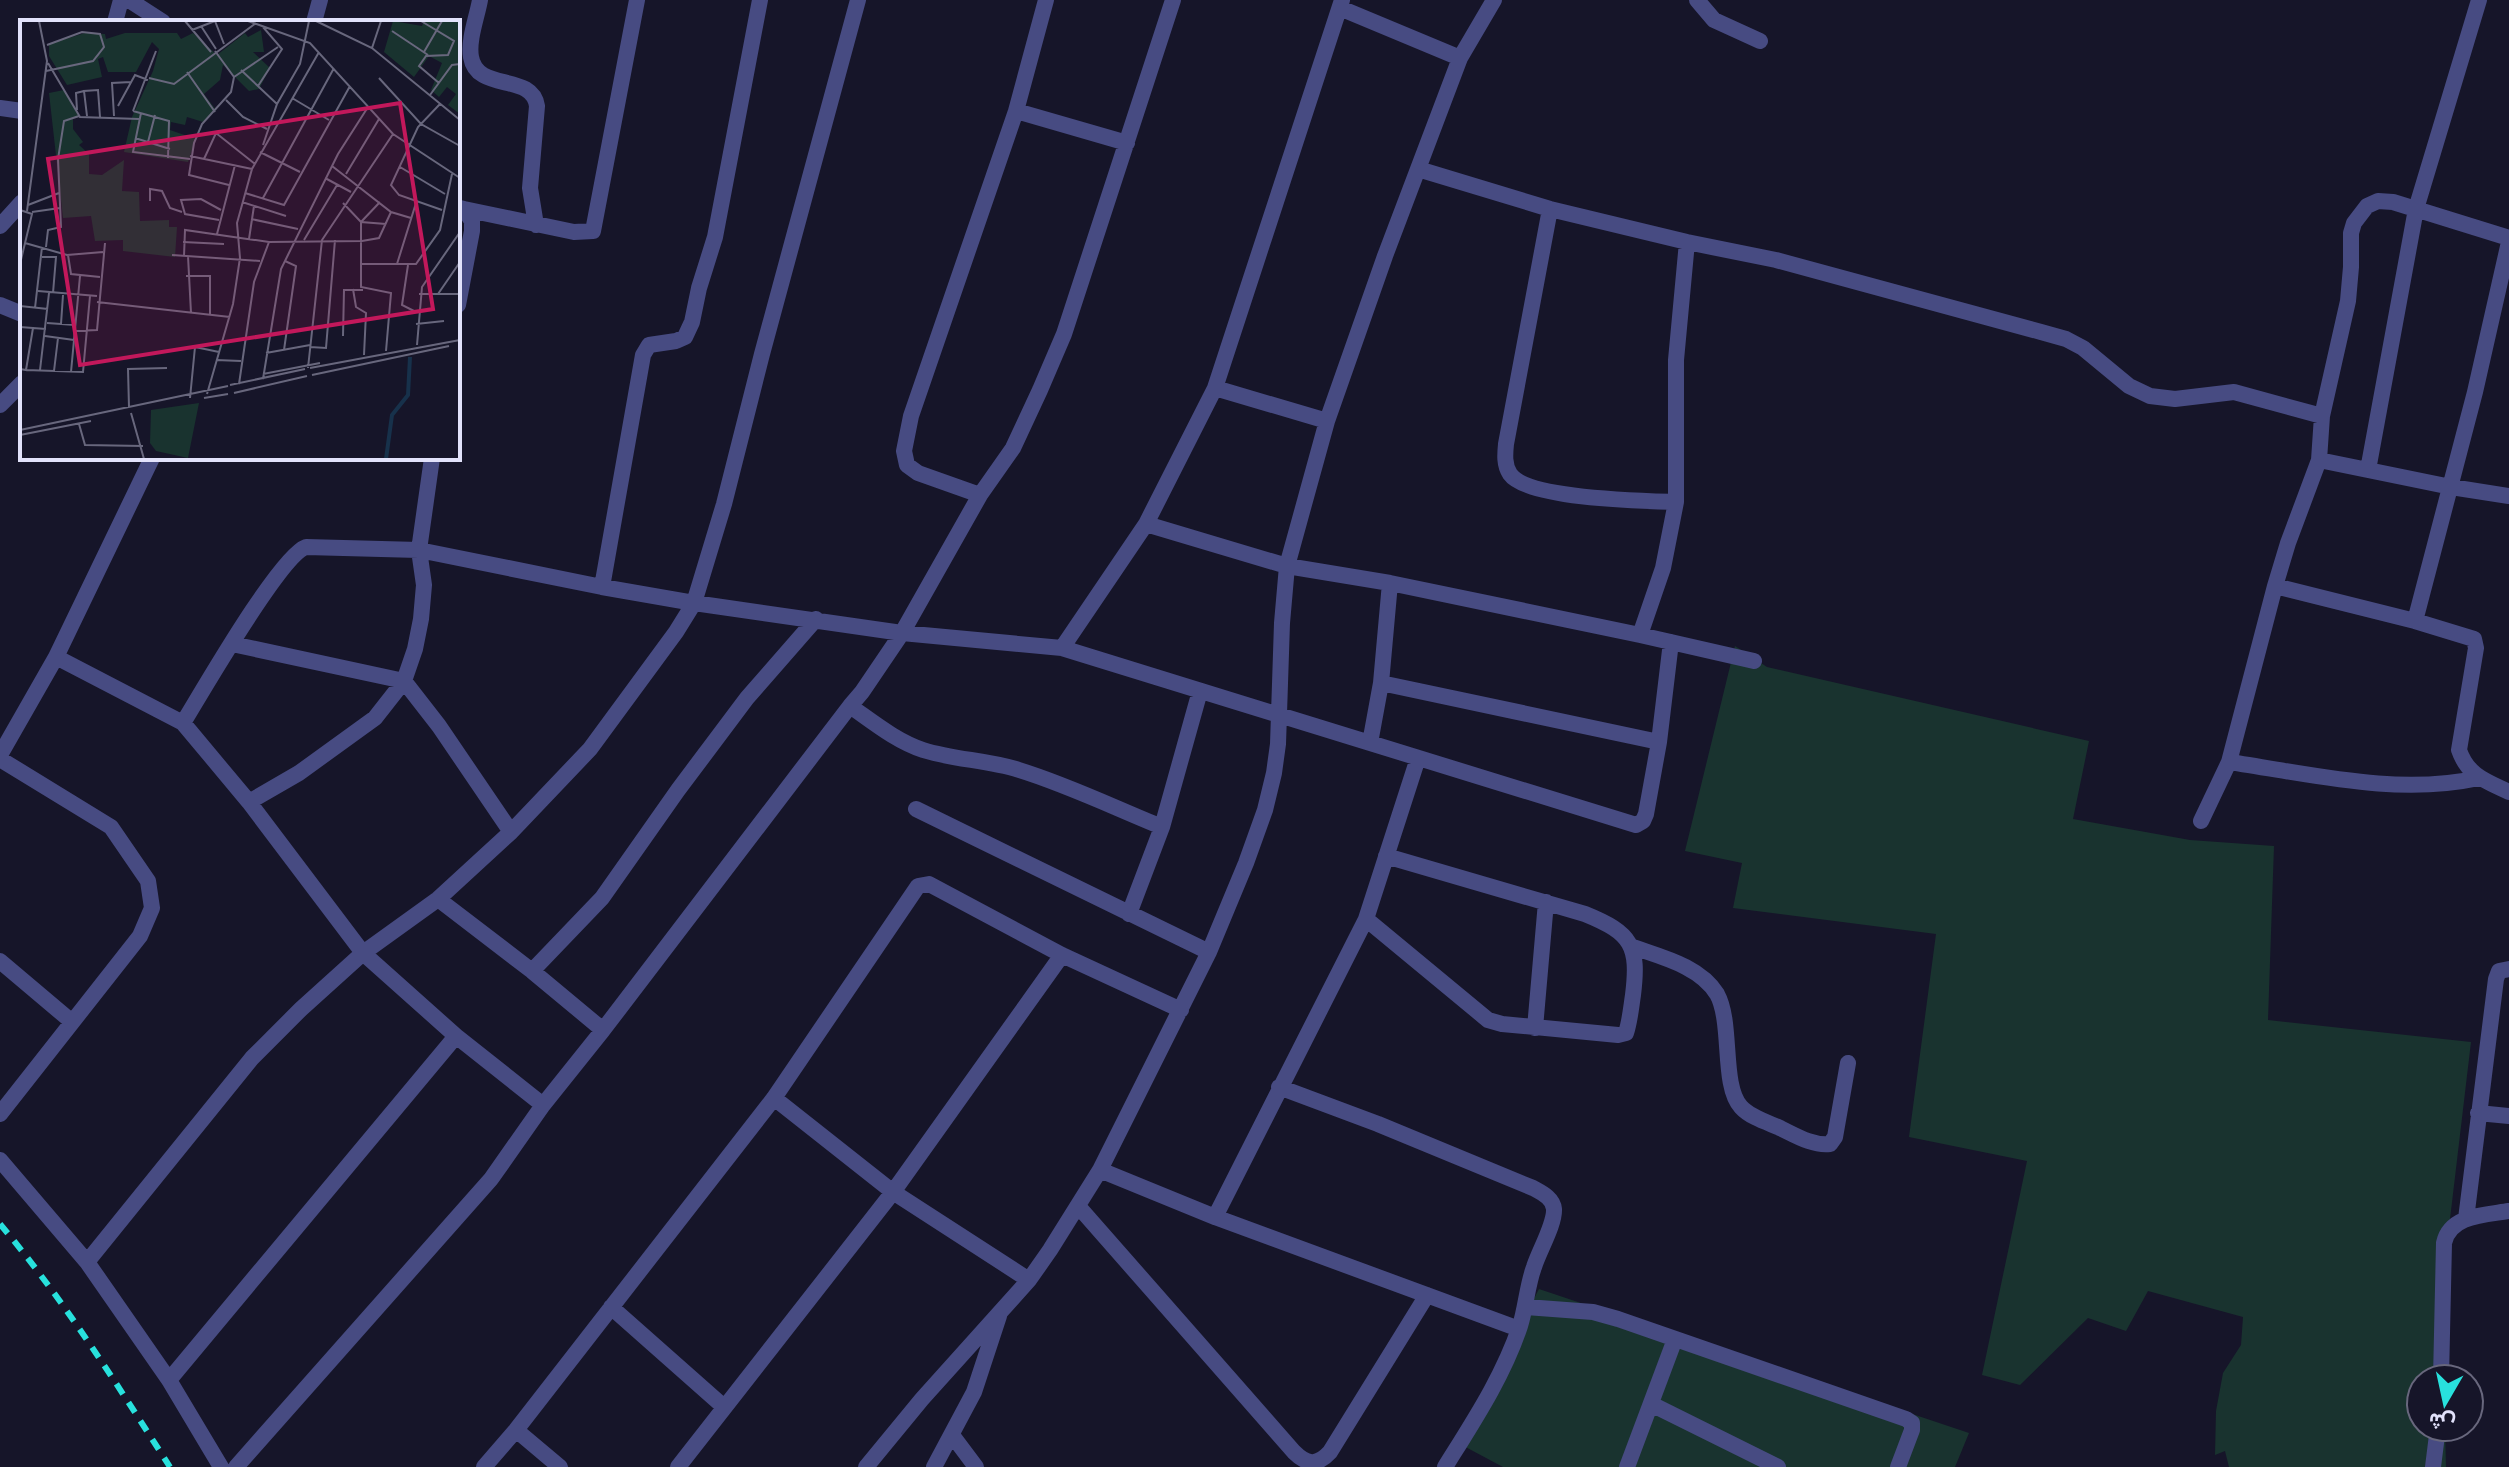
<svg xmlns="http://www.w3.org/2000/svg" width="2509" height="1467" viewBox="0 0 2509 1467" font-family="Arial,Vazirmatn,sans-serif">
<rect width="100%" height="100%" fill="#161529"/>
<path fill="#19332f" d="M 1735,646 L 1767,667 L 2089,741 L 2073,819 L 2190,840 L 2274,846 L 2268,1020 L 2471,1042 L 2441,1295 L 2443,1379 L 2421,1379 L 2421,1427 L 2445,1427 L 2446,1467 L 2229,1467 L 2225,1451 L 2215,1455 L 2216,1411 L 2223,1373 L 2241,1345 L 2243,1317 L 2148,1291 L 2126,1331 L 2088,1318 L 2020,1385 L 1982,1375 L 2027,1161 L 1909,1137 L 1936,934 L 1733,908 L 1742,863 L 1685,851 Z
M 1539,1289 L 1969,1433 L 1955,1467 L 1503,1467 L 1458,1443 Z"/>
<g fill="none" stroke-linecap="round" stroke-linejoin="round">
<path stroke="#474b82" stroke-width="16" d="M 129,0 L 163,22
M 480,0 C 477,17 468,40 471,57 C 477,93 532,72 537,106 L 530,188 L 536,225
M 1697,0 L 1714,20 L 1760,41
M 1340,8 L 1460,58
M 115,22 L 121,0
M 314,22 L 320,0
M 0,108 L 22,111
M 1016,111 L 1127,143
M 1418,169 L 1550,209 L 1687,242 L 1776,260 L 2041,332 L 2066,339 L 2083,348 L 2129,386 L 2150,396 L 2175,399 L 2234,392 L 2322,416
M 464,209 L 574,232 L 593,231 L 637,0
M 1550,209 L 1506,444 C 1505,454 1504,465 1510,474 C 1527,499 1645,501 1676,502
M 0,226 L 22,202
M 0,305 L 22,314
M 458,305 L 472,231 L 472,221 L 464,209 L 460,208
M 1215,388 L 1327,421
M 0,405 L 22,383
M 2319,460 L 2451,487 L 2509,496
M 2368,470 L 2416,209 L 2479,0
M 980,495 L 918,473 L 907,465 L 904,451 L 911,416 L 1016,111 L 1046,0
M 1146,524 L 1287,566 L 1390,583 L 1640,635 L 1754,661
M 2275,586 L 2415,621 L 2474,639 L 2476,648 L 2459,750 C 2468,776 2486,781 2509,792
M 602,587 L 643,355 L 649,345 L 676,341 L 685,337 L 692,322 L 699,288 L 715,237 L 760,0
M 2415,621 L 2475,392 L 2509,242
M 1640,635 L 1663,568 L 1676,502 L 1676,360 L 1687,242
M 232,644 L 404,681 L 439,726 L 511,832
M 1062,648 L 1146,524 L 1215,388 L 1342,0
M 56,657 L 183,723 L 249,802 L 363,953 L 456,1036 L 543,1105
M 1381,683 L 1659,742
M 850,706 C 873,722 896,741 923,750 C 955,760 988,760 1019,770 C 1068,785 1115,808 1162,827
M 183,723 C 202,692 280,556 306,547 L 419,550 L 602,587 L 694,603 L 902,633 L 1062,648 L 1636,825 L 1643,821 L 1646,814 L 1659,742 L 1671,642
M 1370,743 L 1381,683 L 1390,583
M 0,755 L 56,657 L 152,458
M 0,759 L 111,827 L 148,881 L 152,908 L 140,936 L 0,1114
M 2229,762 C 2311,774 2397,796 2479,778
M 249,802 L 299,773 L 375,718 L 404,681 L 415,649 L 421,619 L 424,585 L 419,550 L 432,458
M 916,809 L 1209,952
M 2201,821 L 2229,762 L 2275,586 L 2288,543 L 2319,460 L 2322,416 L 2348,301 L 2351,267 L 2351,233 L 2354,223 L 2367,206 L 2378,201 L 2393,202 L 2509,238
M 438,899 L 532,971 L 603,1030
M 1129,914 L 1162,827 L 1200,691
M 1366,919 L 1488,1020 L 1502,1024 L 1618,1035 L 1626,1033 C 1630,1021 1631,1008 1633,995 C 1639,946 1632,933 1585,914 L 1386,856
M 1633,947 C 1661,957 1700,966 1717,994 C 1733,1023 1721,1085 1741,1107 C 1750,1117 1766,1122 1778,1127 C 1795,1135 1812,1146 1830,1144 L 1835,1137 L 1848,1063
M 0,961 L 71,1021
M 532,971 L 602,898 L 678,790 L 747,698 L 816,619
M 1535,1028 L 1546,902
M 1279,1087 L 1378,1124 L 1533,1188 C 1542,1193 1553,1198 1554,1209 C 1555,1224 1539,1251 1534,1267 C 1527,1286 1526,1307 1520,1326 C 1503,1377 1473,1422 1445,1467
M 774,1098 L 893,1192 L 1029,1280
M 2478,1113 L 2509,1116
M 0,1160 L 87,1262 L 169,1380 L 221,1467
M 1100,1170 L 1215,1217 L 1519,1329
M 1078,1206 L 1294,1452 C 1307,1465 1317,1466 1330,1452 L 1427,1295
M 1215,1217 L 1366,919 L 1418,758
M 2466,1219 L 2496,979 L 2499,971 L 2509,969
M 87,1262 L 252,1058 L 301,1009 L 363,953 L 438,899 L 511,832 L 590,749 L 676,632 L 694,603 L 724,504 L 762,354 L 858,0
M 611,1307 L 724,1407
M 1526,1307 L 1593,1312 L 1618,1319 L 1906,1419 L 1912,1423 L 1912,1430 L 1898,1467
M 2441,1379 L 2444,1243 C 2450,1215 2485,1215 2509,1211
M 169,1380 L 456,1036
M 1651,1404 L 1778,1467
M 516,1430 L 560,1467
M 952,1435 L 976,1467
M 236,1467 L 491,1179 L 543,1105 L 603,1030 L 850,706 L 862,692 L 902,633 L 980,495 L 1013,448 L 1040,390 L 1064,334 L 1173,0
M 484,1467 L 516,1430 L 774,1098 L 918,886 L 929,884 L 1062,955 L 1181,1010
M 678,1467 L 893,1192 L 1062,955
M 866,1467 L 922,1399 L 1029,1280 L 1050,1250 L 1100,1170 L 1209,952 L 1246,863 L 1265,810 L 1274,773 L 1278,744 L 1282,623 L 1287,566 L 1327,421 L 1385,256 L 1460,58 L 1494,0
M 934,1467 L 974,1392 L 999,1316
M 1627,1467 L 1675,1339
M 2433,1467 L 2438,1427"/>
<path stroke="#28e1dd" stroke-width="6" stroke-dasharray="12 10" stroke-linecap="butt" d="M 0,1224 C 64,1300 116,1383 170,1467"/>
</g>
<g transform="translate(20 20)">
<rect width="440" height="440" fill="#161529"/>
<path d="M 373,1 L 402,6 L 404,1 L 440,1 L 440,94 L 428,85 L 436,74 L 427,67 L 419,77 L 411,70 L 422,43 L 409,36 L 394,57 L 364,32 ZM 241,10 L 244,32 L 233,32 L 250,48 L 239,69 L 229,71 L 203,45 L 200,60 L 184,74 L 196,90 L 183,102 L 167,97 L 165,105 L 151,102 L 150,110 L 176,119 L 168,142 L 104,132 L 112,97 L 133,51 L 139,29 L 132,22 L 116,52 L 88,52 L 83,37 L 78,39 L 82,57 L 47,65 L 29,36 L 29,24 L 65,13 L 85,14 L 86,19 L 105,13 L 157,13 L 161,19 L 173,13 L 197,35 L 225,13 L 228,17 ZM 44,70 L 59,97 L 53,98 L 53,109 L 63,122 L 59,125 L 69,134 L 69,154 L 82,155 L 104,140 L 102,171 L 119,172 L 120,201 L 149,200 L 149,207 L 157,207 L 155,237 L 103,231 L 103,220 L 75,221 L 71,196 L 43,198 L 29,73 ZM 179,383 L 168,438 L 136,431 L 130,423 L 131,390 Z" fill="#19332f"/>
<path fill="none" stroke="#17314b" stroke-width="4" d="M 366,439 L 372,395 L 388,375 L 390,337"/>
<path fill="none" stroke="#68677d" stroke-width="2" d="M 165,1 L 191,32M 195,1 L 204,24M 228,1 L 290,23 L 373,114 L 440,158M 296,1 L 352,28 L 440,100M 401,1 L 434,21 L 428,35 L 406,36 L 399,46 L 419,63M 181,6 L 196,29M 172,10 L 195,1M 372,11 L 408,35M 352,28 L 361,1M 195,31 L 214,57M 404,32 L 422,1M 28,43 L 60,97 L 119,99M 221,50 L 257,84M 26,51 L 73,41 L 84,27 L 80,14 L 62,12 L 27,25M 167,52 L 195,92M 129,58 L 154,64 L 236,3M 359,58 L 401,104 L 440,126M 238,66 L 262,29 L 243,7M 410,75 L 432,45 L 440,44M 272,78 L 309,100M 206,80 L 223,97 L 247,109M 420,84 L 398,107 L 371,165 L 379,175 L 422,190M 98,86 L 115,55 L 128,60M 57,90 L 56,73 L 64,71M 113,91 L 149,101 L 148,138M 113,91 L 136,31M 121,93 L 113,132 L 170,139M 67,96 L 64,71 L 78,70 L 80,97M 94,96 L 92,63 L 111,62M 115,118 L 150,129M 128,122 L 135,95M 243,125 L 257,84 L 280,44 L 289,1M 240,132 L 280,152M 170,136 L 232,149M 184,139 L 196,113 L 235,144M 312,146 L 371,192 L 391,198M 380,147 L 425,174M 326,154 L 359,99M 305,158 L 331,172M 209,165 L 169,155 L 174,123 L 182,104 L 211,72 L 214,57 L 258,27M 225,173 L 264,185 L 330,66M 243,178 L 314,48M 130,181 L 130,169 L 142,171 L 150,188 L 162,192M 222,182 L 266,196M 360,182 L 341,202 L 341,267 L 371,273 L 366,331M 323,183 L 341,202 L 366,204M 8,185 L 39,173M 0,190 L 12,194 L 0,244M 7,191 L 27,41 L 19,1M 12,192 L 40,188M 231,199 L 278,209M 199,200 L 165,194 L 161,180 L 181,179 L 201,190M 197,214 L 215,145M 229,219 L 234,186M 284,220 L 317,165M 163,222 L 204,224M 5,223 L 47,235 L 83,232M 26,227 L 28,210 L 41,207 L 38,139 L 44,101 L 59,96M 48,235 L 51,254 L 80,257M 152,235 L 240,241M 164,236 L 165,210 L 249,222 L 342,221 L 359,218 L 371,192M 168,236 L 171,293M 22,237 L 36,237 L 33,273M 342,244 L 396,244 L 420,210 L 432,154M 377,244 L 396,183M 388,245 L 382,285 L 396,292M 166,256 L 190,256 L 190,294M 333,269 L 336,287 L 346,293 L 344,335M 18,271 L 77,276M 399,274 L 440,274M 418,274 L 440,242M 77,282 L 210,297M 0,286 L 28,289M 15,288 L 22,227M 27,303 L 55,305M 41,304 L 43,275M 396,304 L 424,301M 0,307 L 26,309M 55,311 L 77,310 L 85,223M 25,316 L 54,320M 323,316 L 324,270 L 343,270M 397,325 L 402,267 L 440,212M 290,327 L 306,328 L 315,220M 264,330 L 276,246 L 265,241M 246,333 L 290,325M 196,340 L 221,341M 288,348 L 302,220 L 373,114M 290,348 L 440,320M 0,349 L 6,350 L 13,308M 6,350 L 63,352 L 70,276M 20,350 L 29,273M 34,351 L 38,318M 51,352 L 60,256M 243,354 L 300,343M 292,355 L 429,326M 243,359 L 261,249 L 318,134 L 348,87M 219,364 L 234,262 L 249,222M 210,365 L 285,349M 214,373 L 287,356M 187,374 L 213,284 L 220,238 L 217,203 L 232,149 L 299,32M 170,378 L 175,327 L 199,332M 184,378 L 208,374M 109,387 L 108,349 L 147,348M 111,393 L 124,439M 59,404 L 65,425 L 123,426M 0,410 L 208,366M 0,415 L 71,401"/>
<path fill="#c2185b" fill-opacity="0.15" stroke="#c2185b" stroke-width="4" d="M 380,83 L 413,289 L 60,345 L 28,139 Z"/>
<rect width="440" height="440" fill="none" stroke="#e2e2fb" stroke-width="4"/>
</g>
<g transform="translate(2445 1403) rotate(189)"><circle r="38" fill="#161529" stroke="#68677d" stroke-width="2"/>
<path d="M0-6L14 30L0 20L-14 30Z" fill="#28e1dd"/>
<text y="-12" font-size="22" font-weight="bold" text-anchor="middle" fill="#e2e2fb">ش</text>
</g>
</svg>
